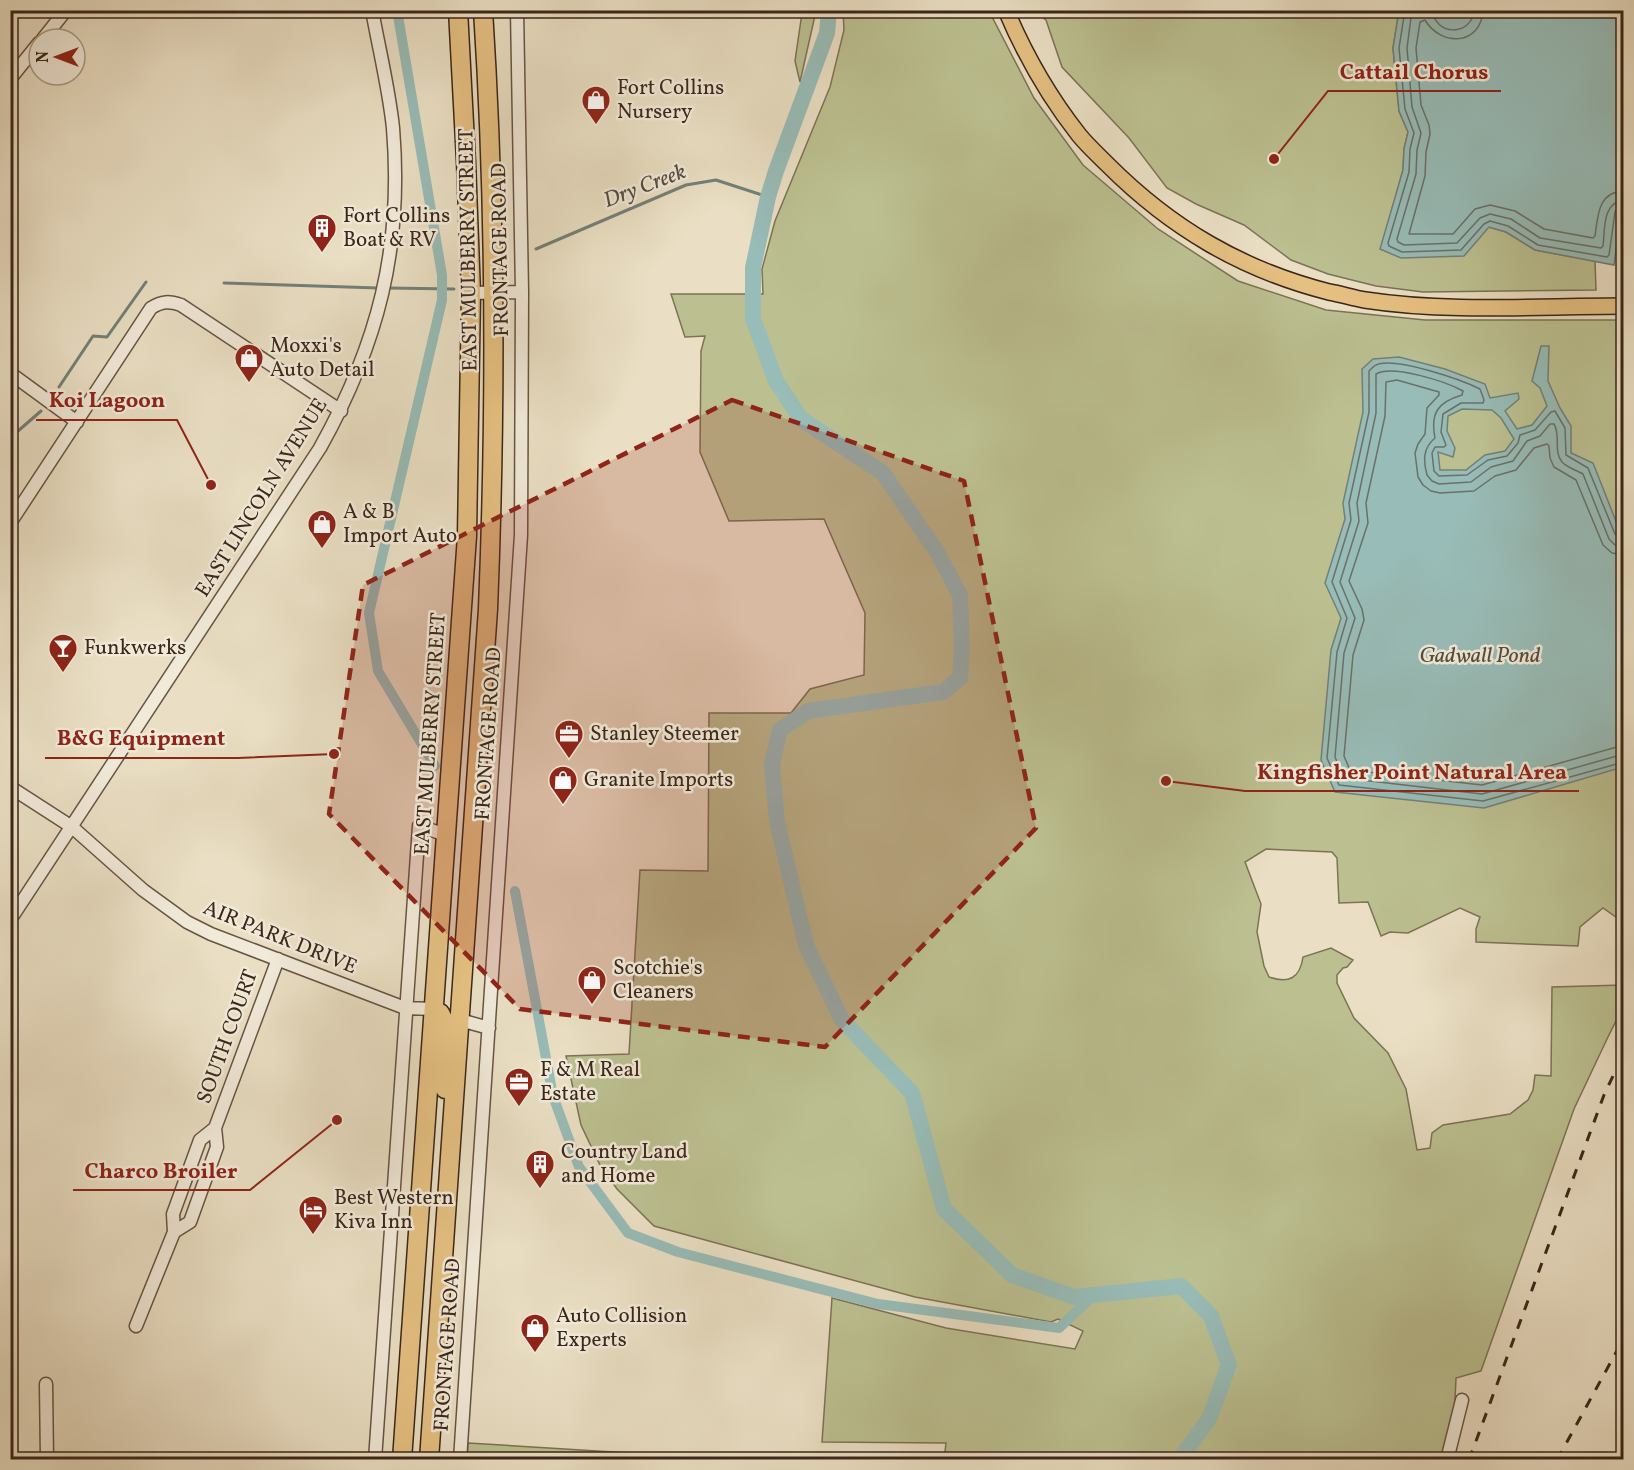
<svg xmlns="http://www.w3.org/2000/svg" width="1634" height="1470" viewBox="0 0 1634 1470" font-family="Vollkorn,serif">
<rect width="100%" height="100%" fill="#eadfc4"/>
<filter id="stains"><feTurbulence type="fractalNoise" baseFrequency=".00333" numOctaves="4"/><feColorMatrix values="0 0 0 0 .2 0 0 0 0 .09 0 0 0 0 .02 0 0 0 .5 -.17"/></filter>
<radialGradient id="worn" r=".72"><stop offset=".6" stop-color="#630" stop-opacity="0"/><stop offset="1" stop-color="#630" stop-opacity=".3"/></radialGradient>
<path fill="#bcc091" stroke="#7c7355" stroke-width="1.5" d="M 787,11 L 816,11 L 800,82 L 795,61 L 802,13 Z
M 843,11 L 989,11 L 1034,98 L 1083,165 L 1158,229 L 1238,281 L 1326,310 L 1425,320 L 1623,320 L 1623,922 L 1603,908 L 1580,927 L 1578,946 L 1476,942 L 1476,929 L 1480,917 L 1460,908 L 1408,933 L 1390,932 L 1381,936 L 1368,902 L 1339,903 L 1337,858 L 1332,852 L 1266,849 L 1245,862 L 1261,904 L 1257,932 L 1264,966 L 1269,977 C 1289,984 1300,978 1303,957 L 1331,948 L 1353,960 L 1347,967 L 1343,968 L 1337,975 L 1337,983 L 1354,1018 L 1388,1053 L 1406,1089 L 1417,1150 L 1430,1148 L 1432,1133 L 1443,1125 L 1510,1114 L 1528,1100 L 1533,1090 L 1535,1075 L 1551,1076 L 1552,987 L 1623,985 L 1623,1007 L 1607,1039 L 1574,1109 L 1481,1371 L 1456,1378 C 1455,1406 1454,1434 1440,1459 L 944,1460 L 946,1443 L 822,1442 L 832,1298 L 946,1328 L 1075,1349 L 1083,1331 L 1058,1319 L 1051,1322 L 915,1297 L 654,1226 L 617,1189 L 600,1165 L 581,1125 L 566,1056 L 629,1054 L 640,870 L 708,871 L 709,713 L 791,713 L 810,689 L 864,675 L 865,613 L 824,519 L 729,521 L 700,452 L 701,351 L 705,336 L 685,337 L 671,294 L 763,294 L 762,269 L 775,221 L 830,87 L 844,30 Z
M 1033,11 L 1399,11 L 1393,48 L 1399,111 L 1408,132 L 1404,149 L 1403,170 L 1381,249 L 1489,227 L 1506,232 L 1535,250 L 1595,261 L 1596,290 L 1423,292 L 1376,286 L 1328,274 L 1291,260 L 1244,225 L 1196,204 L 1167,188 L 1129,138 L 1062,67 L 1046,20 Z
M 468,1443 L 727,1459 L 467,1459 Z"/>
<path fill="#98bcb7" stroke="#738078" stroke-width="1.5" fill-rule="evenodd" d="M 1463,10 L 1623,11 L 1624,191 L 1614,265 L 1535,250 L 1506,232 L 1489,227 L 1464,256 L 1401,258 L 1380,249 L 1403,170 L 1404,149 L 1408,132 L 1399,111 L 1393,48 L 1399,11 L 1443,11 L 1454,18 Z
M 1541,346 L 1549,346 L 1548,381 L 1560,408 L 1571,426 L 1571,453 L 1593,463 L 1623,539 L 1623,767 L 1484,808 L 1335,792 L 1321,760 L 1331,650 L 1341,618 L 1325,583 L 1345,519 L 1343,503 L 1363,412 L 1362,369 L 1373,359 L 1399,357 L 1445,369 L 1485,384 L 1490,398 L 1518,393 L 1519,399 L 1505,411 L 1517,429 L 1532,425 L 1547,406 L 1540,388 L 1532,381 ZM 1462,409 L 1492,410 L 1501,418 L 1514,439 L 1505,451 L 1485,455 L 1466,470 L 1440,470 L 1438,452 L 1453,457 L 1455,448 L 1447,431 L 1448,416 Z"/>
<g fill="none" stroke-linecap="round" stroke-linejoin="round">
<path stroke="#6a7168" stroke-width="1.5" d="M 1405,10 L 1399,48 L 1405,109 L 1414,133 L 1410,149 L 1409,172 L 1388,243 L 1389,246 L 1402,252 L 1461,250 L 1484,224 L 1490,221 L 1508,226 L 1538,245 L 1607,257 L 1609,255 L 1615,212 L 1618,208 L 1624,208
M 1412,10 L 1407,48 L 1412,107 L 1421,133 L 1417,150 L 1416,174 L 1397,239 L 1398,242 L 1404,245 L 1457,243 L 1480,218 L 1490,214 L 1511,219 L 1540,238 L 1601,248 L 1603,246 C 1605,230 1602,202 1624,200
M 1433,10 C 1434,36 1472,37 1474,10
M 1483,10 C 1481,46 1441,47 1425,20 L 1420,22 L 1416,48 L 1421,105 L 1429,125 L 1430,134 L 1426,152 L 1425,176 L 1409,234 L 1453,234 L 1475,209 L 1490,205 L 1515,211 L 1544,229 L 1593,238 L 1595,236 C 1598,215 1598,192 1624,191
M 1624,539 L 1619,538 L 1615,534 L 1588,468 L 1566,455 L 1565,428 L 1555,411 L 1551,412 L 1535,430 L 1520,435 L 1518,443 L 1507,456 L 1488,460 L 1467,475 L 1439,476 L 1434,471 L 1432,453 L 1435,447 L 1444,447 L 1446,445 L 1441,432 L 1443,414 L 1461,403 L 1483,403 L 1484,400 L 1480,389 C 1462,380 1394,356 1376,365 C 1375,365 1369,371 1369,371 L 1369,412 L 1349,503 L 1351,520 L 1332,582 L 1347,618 L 1337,652 L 1327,758 L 1339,785 L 1483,801 L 1624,762
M 1624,546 L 1615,545 L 1609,539 L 1583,474 C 1576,470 1566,467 1562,462 C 1553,451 1561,435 1554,424 L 1550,424 L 1540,436 L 1527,441 L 1513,461 L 1491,467 L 1471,482 L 1439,484 L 1432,481 L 1427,475 C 1423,460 1423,448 1435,438 C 1430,413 1438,402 1462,395 L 1463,391 C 1447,382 1392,364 1376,374 L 1376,413 L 1357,503 L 1359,521 L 1340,582 L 1355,618 L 1344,653 L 1335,757 L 1344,778 L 1482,794 L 1624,754
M 1624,555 L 1612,553 L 1603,545 L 1576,480 L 1554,467 L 1550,458 L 1549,446 L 1547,444 L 1534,448 L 1516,470 L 1495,476 L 1474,491 L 1440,493 L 1431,491 L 1423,485 L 1418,477 L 1415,453 L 1418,444 L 1425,434 L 1427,408 L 1439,395 L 1439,392 L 1397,380 L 1386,382 L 1385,416 L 1366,503 L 1368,523 L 1349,581 L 1362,609 L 1364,620 L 1353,655 L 1344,756 L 1350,770 L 1482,785 L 1624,745"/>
<path stroke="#738078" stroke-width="3" d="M 536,249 L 686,185 L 716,180 L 768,197
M 224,283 L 378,288
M 388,288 L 454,289
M 59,387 L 93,336 L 107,337 L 146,282
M 10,438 L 41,411"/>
<path stroke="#98bcb7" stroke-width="10" d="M 397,10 L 442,275 L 442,300 L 369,613 L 378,671 L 435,766
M 515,891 L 553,1096 L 579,1167 L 628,1233 L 678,1252 L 878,1304 L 1059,1328 L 1094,1295"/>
<path stroke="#98bcb7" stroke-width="16" d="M 829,10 L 827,33 L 776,171 L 768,197 L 753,268 L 753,319 L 776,381 L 801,419 L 883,473 L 937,552 L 960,595 L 962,646 L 960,678 L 943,692 L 808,711 L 780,730 L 772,763 L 777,821 L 806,945 L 842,1020 L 912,1093 L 944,1209 L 1012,1275 L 1074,1297 L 1181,1286 L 1211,1316 L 1229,1365 L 1209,1419 L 1179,1460"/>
<g stroke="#675444" stroke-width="15">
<path id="minor" d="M 43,39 L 66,10
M 10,79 L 39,43
M 471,293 L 522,292
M 10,373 L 77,422
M 10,523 L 151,308 C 162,301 169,301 181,305 L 341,411
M 10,787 L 72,827 L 143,890 L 187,922 L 211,934 L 405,1008 L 434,1009
M 10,920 L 320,448 C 378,344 403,248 393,128 C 389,89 379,49 372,10
M 460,1020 L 489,1028
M 215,1128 L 200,1140 L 173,1214 L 174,1232 L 190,1222 L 217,1147 L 215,1128 L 278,959
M 136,1326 L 174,1232
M 46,1384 L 47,1460
M 375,1460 L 419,826 L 446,835
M 460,1460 L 521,535 L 522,292 L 517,10
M 1447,1460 L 1462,1400"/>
</g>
<g stroke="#3b2619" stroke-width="18">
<path id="major" d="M 1006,10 C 1025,55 1049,97 1079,135 C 1088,146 1098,155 1108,165 C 1171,228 1242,270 1329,292 C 1341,294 1353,298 1365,300 C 1450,313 1538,306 1624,306"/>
</g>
<g stroke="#3b2619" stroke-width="21">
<path id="highway" d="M 440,1013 L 445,1023 L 445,1089
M 402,1460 L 467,536 L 471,293 L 466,161 L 458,10
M 429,1460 L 488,609 C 496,410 496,210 483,10"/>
</g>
<use href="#minor" stroke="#f1ead9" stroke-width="12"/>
<use href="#major" stroke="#e5c082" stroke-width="15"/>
<use href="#highway" stroke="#e5c082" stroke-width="18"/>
<path stroke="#3b2619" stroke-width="3" stroke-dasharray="10 10" stroke-linecap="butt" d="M 1469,1460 L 1604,1095 L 1624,1053
M 1557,1460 L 1624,1338"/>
</g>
<path fill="#8f2418" fill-opacity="0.2" stroke="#8f2418" stroke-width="4.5" stroke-dasharray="12 8" stroke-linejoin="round" d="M 732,400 L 964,481 L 1036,828 L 825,1047 L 520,1009 L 329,814 L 363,585 Z"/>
<defs>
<g id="shop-pin" transform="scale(1.5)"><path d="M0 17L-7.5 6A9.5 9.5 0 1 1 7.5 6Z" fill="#8f2418" stroke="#f1ead9"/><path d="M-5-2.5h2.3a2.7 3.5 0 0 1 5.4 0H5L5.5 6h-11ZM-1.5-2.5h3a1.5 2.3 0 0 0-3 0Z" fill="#fff"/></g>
<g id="building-pin" transform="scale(1.5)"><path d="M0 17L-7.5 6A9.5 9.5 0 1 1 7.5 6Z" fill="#8f2418" stroke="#f1ead9"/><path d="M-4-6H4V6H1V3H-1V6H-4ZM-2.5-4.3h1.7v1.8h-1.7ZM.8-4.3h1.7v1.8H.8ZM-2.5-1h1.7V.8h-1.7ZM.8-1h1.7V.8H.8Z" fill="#fff"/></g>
<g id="bar-pin" transform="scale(1.5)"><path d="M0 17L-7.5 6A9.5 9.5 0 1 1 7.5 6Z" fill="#8f2418" stroke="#f1ead9"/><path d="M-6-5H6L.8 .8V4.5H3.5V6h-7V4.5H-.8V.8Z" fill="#fff"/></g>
<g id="office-pin" transform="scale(1.5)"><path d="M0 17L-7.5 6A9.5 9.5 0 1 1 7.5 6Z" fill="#8f2418" stroke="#f1ead9"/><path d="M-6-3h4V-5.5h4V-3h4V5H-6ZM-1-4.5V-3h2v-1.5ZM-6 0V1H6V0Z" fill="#fff"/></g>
<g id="hotel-pin" transform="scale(1.5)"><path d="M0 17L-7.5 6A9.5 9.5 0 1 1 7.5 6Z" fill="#8f2418" stroke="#f1ead9"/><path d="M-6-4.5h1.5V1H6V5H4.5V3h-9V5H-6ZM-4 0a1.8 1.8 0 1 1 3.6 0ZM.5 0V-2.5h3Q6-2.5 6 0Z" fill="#fff"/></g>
</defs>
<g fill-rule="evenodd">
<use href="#shop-pin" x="596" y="100"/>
<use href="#building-pin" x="322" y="228"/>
<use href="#shop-pin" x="249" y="358"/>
<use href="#shop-pin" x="322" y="524"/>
<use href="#bar-pin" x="63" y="648"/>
<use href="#office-pin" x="569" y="734"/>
<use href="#shop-pin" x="563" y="780"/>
<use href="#shop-pin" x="592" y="980"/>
<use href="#office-pin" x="519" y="1082"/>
<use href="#building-pin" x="540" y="1164"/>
<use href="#hotel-pin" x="313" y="1210"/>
<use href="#shop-pin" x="535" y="1328"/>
</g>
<g text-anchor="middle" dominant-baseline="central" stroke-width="5" stroke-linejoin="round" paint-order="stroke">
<g font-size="21" fill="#3b2619" stroke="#f1ead9" text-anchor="start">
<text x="617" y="88">Fort Collins<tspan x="617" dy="24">Nursery</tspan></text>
<text x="343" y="216">Fort Collins<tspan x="343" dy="24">Boat &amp; RV</tspan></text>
<text x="270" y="346">Moxxi's<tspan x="270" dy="24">Auto Detail</tspan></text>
<text x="343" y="512">A &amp; B<tspan x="343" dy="24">Import Auto</tspan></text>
<text x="84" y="648">Funkwerks</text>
<text x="590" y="734">Stanley Steemer</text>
<text x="584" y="780">Granite Imports</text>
<text x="613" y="968">Scotchie's<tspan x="613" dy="24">Cleaners</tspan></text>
<text x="540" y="1070">F &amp; M Real<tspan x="540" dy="24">Estate</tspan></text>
<text x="561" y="1152">Country Land<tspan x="561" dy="24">and Home</tspan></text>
<text x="334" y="1198">Best Western<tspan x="334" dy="24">Kiva Inn</tspan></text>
<text x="556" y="1316">Auto Collision<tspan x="556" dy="24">Experts</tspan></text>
</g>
<g font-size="21" fill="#3b2619" stroke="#f1ead9">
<text transform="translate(469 250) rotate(-91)">EAST MULBERRY STREET</text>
<text transform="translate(501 250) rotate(-91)">FRONTAGE ROAD</text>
<text transform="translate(262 498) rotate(-58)">EAST LINCOLN AVENUE</text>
<text transform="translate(431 734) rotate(-86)">EAST MULBERRY STREET</text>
<text transform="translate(489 734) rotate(-86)">FRONTAGE ROAD</text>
<text transform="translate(280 938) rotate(22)">AIR PARK DRIVE</text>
<text transform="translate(228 1037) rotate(-70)">SOUTH COURT</text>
<text transform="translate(448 1345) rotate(-86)">FRONTAGE ROAD</text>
</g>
<g font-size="22" font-style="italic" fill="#524c40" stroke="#f1ead9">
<text transform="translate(645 187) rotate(-21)">Dry Creek</text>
<text x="1480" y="656">Gadwall Pond</text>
</g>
</g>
<path fill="none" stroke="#8f2418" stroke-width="2" d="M1274 159L1328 91H1501M211 485L177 420H36M334 754L238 758H45M1166 781L1245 791H1579M337 1120L250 1190H73"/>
<g fill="#8f2418" stroke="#f1ead9" stroke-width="2">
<circle cx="1274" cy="159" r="6"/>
<circle cx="211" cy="485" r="6"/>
<circle cx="334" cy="754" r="6"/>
<circle cx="1166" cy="781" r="6"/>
<circle cx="337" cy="1120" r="6"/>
</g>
<g font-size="22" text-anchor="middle" font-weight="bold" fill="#8f2418" stroke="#f1ead9" stroke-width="5" stroke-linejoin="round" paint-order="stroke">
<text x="1414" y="79">Cattail Chorus</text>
<text x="107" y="407">Koi Lagoon</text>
<text x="141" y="745">B&amp;G Equipment</text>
<text x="1412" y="779">Kingfisher Point Natural Area</text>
<text x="161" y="1178">Charco Broiler</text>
</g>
<rect width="1634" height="1470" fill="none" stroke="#eadfc4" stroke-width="36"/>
<rect x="12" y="12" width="1610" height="1446" fill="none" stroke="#3b2619" stroke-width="3"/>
<rect x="18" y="18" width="1598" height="1434" fill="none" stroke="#3b2619" stroke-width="1.5"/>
<g transform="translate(57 57) rotate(270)"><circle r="28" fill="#f1ead9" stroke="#a89c8c" stroke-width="1.5"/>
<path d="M0-4.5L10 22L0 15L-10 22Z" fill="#8f2418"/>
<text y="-9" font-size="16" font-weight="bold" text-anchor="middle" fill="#3b2619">N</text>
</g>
<rect width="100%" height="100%" filter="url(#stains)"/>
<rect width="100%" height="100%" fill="url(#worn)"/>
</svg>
